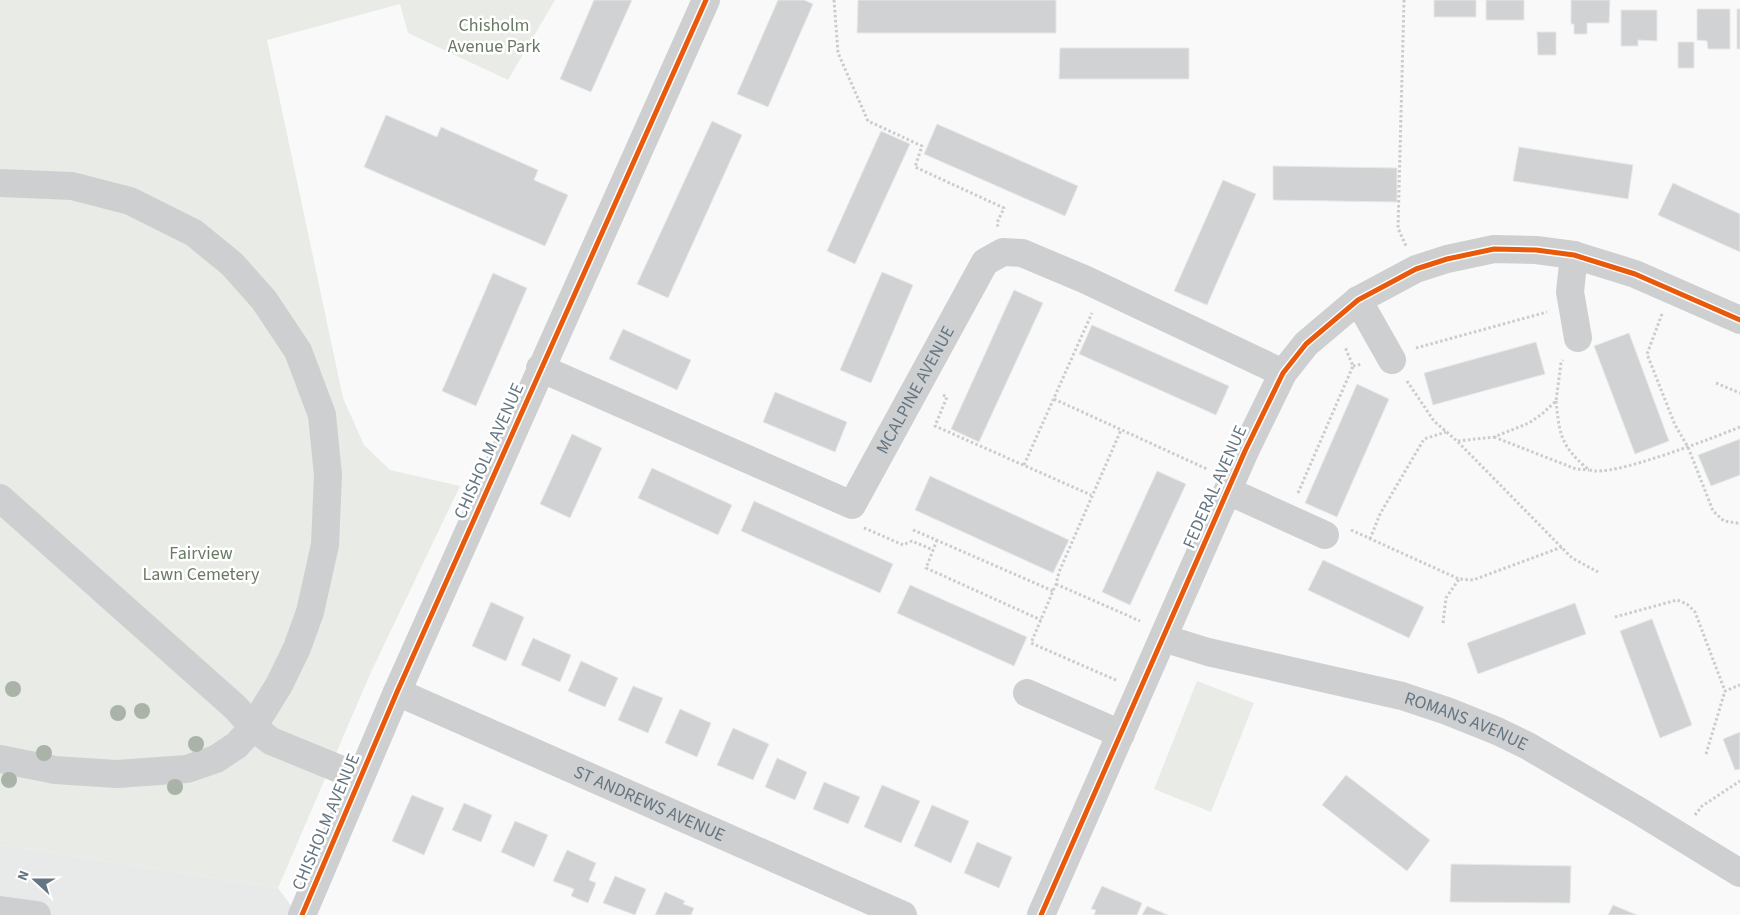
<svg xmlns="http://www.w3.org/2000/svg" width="1740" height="915" viewBox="0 0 1740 915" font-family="'Source Sans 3',sans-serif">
<rect width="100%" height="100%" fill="#f9f9f9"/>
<path fill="#e8e9e9" d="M 0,845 L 278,888 L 298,915 L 0,915 Z"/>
<path fill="#e8ebe6" d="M 0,0 L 555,0 L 508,80 L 408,33 L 400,4 L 267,40 L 343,398 L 364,445 L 390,470 L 460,486 L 371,672 L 278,888 L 0,845 Z
M 1197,681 L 1254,703 L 1211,812 L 1154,789 Z"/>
<path fill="#d0d2d3" stroke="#e8e8e8" d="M 594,0 L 632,0 L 591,92 L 560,79 Z
M 778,0 L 804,0 L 813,4 L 768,107 L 737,94 Z
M 858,0 L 1056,0 L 1056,33 L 857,33 Z
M 1434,0 L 1476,0 L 1476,17 L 1434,17 Z
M 1486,0 L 1524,0 L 1524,20 L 1486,20 Z
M 1571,0 L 1610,0 L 1609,23 L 1587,23 L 1587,34 L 1574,34 L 1574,24 L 1571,24 Z
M 1697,9 L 1730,9 L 1730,49 L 1708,49 L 1707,41 L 1697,40 Z
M 1737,9 L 1740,9 L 1740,49 L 1737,49 Z
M 1621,10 L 1657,10 L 1657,41 L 1638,40 L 1638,46 L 1621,46 Z
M 1537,32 L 1556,32 L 1556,55 L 1538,55 Z
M 1678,42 L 1694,42 L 1694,68 L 1678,68 Z
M 1060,48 L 1189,48 L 1189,79 L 1059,79 Z
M 386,115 L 437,137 L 441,127 L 538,170 L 534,180 L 568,195 L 545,246 L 364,167 Z
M 712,121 L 742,135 L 668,298 L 637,284 Z
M 937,124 L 1078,186 L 1065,216 L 924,154 Z
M 881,131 L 910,144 L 855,264 L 827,251 Z
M 1519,147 L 1633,165 L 1628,199 L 1513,181 Z
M 1273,166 L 1397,168 L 1397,202 L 1273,200 Z
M 1223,180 L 1256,194 L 1207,305 L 1174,291 Z
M 1673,183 L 1740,214 L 1740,252 L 1658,215 Z
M 882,272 L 913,285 L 871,383 L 840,370 Z
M 493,273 L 527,288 L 476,406 L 442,391 Z
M 1014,290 L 1043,303 L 979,442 L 951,429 Z
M 1092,325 L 1229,386 L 1216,415 L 1079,354 Z
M 623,329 L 691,360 L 677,390 L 609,359 Z
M 1629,333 L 1669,441 L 1635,454 L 1594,346 Z
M 1536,342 L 1545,374 L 1433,405 L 1424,373 Z
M 1357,384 L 1389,399 L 1337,517 L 1305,503 Z
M 775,392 L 847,422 L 835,452 L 763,422 Z
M 572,434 L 602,448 L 570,518 L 540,504 Z
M 1740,439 L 1740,475 L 1711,486 L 1698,455 Z
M 652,468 L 732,505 L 718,535 L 638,498 Z
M 1157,471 L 1186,484 L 1130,605 L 1102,592 Z
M 930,476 L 1069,540 L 1053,573 L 915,510 Z
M 754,501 L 893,564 L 880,593 L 741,531 Z
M 1323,560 L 1424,607 L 1409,638 L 1308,590 Z
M 910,585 L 1027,637 L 1014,666 L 897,613 Z
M 491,602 L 524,617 L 506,661 L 472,646 Z
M 1575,603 L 1586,634 L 1478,674 L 1467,643 Z
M 1652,619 L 1692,725 L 1660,738 L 1620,631 Z
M 533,638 L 571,655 L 560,682 L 521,665 Z
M 581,661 L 618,678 L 605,707 L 568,691 Z
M 633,686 L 663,698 L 648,733 L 618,720 Z
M 680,709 L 711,723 L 697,757 L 665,743 Z
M 733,728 L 769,744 L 753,780 L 717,765 Z
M 1740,732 L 1740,769 L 1735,770 L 1723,739 Z
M 777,758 L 807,772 L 795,800 L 765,787 Z
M 1346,775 L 1430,840 L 1407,871 L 1322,805 Z
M 824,782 L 860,797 L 848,824 L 813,809 Z
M 882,785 L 920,801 L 901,843 L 864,827 Z
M 412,795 L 444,808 L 424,855 L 392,841 Z
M 464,803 L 492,815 L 481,842 L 452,830 Z
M 932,805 L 969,821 L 951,863 L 914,846 Z
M 515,821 L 548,835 L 534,867 L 501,852 Z
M 977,842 L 1012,857 L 999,888 L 964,873 Z
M 567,850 L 596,863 L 589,880 L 596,883 L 588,903 L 571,896 L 574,889 L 553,881 Z
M 1451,864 L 1571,866 L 1570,903 L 1450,902 Z
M 615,876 L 646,889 L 635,915 L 603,903 Z
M 1102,886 L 1142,903 L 1137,915 L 1094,915 L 1096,910 L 1091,909 Z
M 665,892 L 685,901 L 683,904 L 694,908 L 691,915 L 655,915 Z
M 1613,905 L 1637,915 L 1608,915 Z
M 1147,906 L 1168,915 L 1142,915 Z"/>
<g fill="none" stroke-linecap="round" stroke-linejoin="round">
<path stroke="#cbcccd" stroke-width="3" stroke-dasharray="2.5 2.5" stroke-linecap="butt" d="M 834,0 L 838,53 L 868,121 L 922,146 L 915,167 L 1004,208 L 997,223 L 998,227
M 1404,0 L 1398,228 L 1406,246
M 1662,314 L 1647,354 L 1675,425 L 1688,447 L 1713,511 L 1724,521 L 1737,523 L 1740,521
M 1416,348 L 1547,312
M 1353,366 L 1362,364
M 1407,381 L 1434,421 L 1457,441 L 1572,558 L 1598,572
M 1716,383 L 1740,393
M 943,395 L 947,397 L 935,426 L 1091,495
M 1054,399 L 1207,469
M 1556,401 C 1559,427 1559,441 1578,460 C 1581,463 1586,468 1590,470 C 1611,478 1715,437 1740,427
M 1494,437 L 1576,469 L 1589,470
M 1458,441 L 1494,437 L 1529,423 L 1542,414 L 1556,401 L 1561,363 L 1563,360
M 1024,465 L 1092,313
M 1298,493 L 1353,366 L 1345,347
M 864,528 L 903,545 L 912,541 L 933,550
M 913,530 L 1053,591
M 1351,530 L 1459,579 L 1473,580 L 1562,547
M 1370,539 L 1380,514 L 1424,439 L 1446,432
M 937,540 L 926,568 L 1041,620
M 1056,584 L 1140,621
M 1615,617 L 1677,600 L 1687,604 L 1695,612 L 1725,691 L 1740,685
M 1443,623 L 1446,598 L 1459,579
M 1116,680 L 1031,643 L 1056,584 L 1059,572 L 1121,430
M 1706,754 L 1725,691
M 1695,815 L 1702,806 L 1740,781"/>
<g stroke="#cecfd0" stroke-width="28">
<path d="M 0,183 L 72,186 L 130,201 L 194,233 L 232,264 L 264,300 L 298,351 L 322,415 L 328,475 L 325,545 L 310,612 L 297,648 L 279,685 L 253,727 L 237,745 L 216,759 L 187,769 L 117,774 L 55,770 L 0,759"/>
<path d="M 1574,255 L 1570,292 L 1578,338"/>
<path d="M 1358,300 L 1392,360"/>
<path id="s1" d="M 540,368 L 852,505 L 985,262 L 1003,252 L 1022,253 L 1084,279 L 1283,373"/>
<path d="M 1228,491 L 1325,535"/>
<path d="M 0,498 L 235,707 L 253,727 L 271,741 L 337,768 L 361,776"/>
<path id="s2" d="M 1163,638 L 1208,652 L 1402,696 L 1447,711 L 1497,731 L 1528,746 L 1639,811 L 1740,873"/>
<path id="s3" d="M 397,692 L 903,915"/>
<path d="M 1027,693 L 1121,734"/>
<path d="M 0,910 L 37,915"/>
<path d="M 302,915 L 397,692 L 706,0"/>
<path d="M 1041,915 L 1245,451 L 1283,373 L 1306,344 L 1358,300 L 1416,269 L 1447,259 L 1494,249 L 1536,250 L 1574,255 L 1635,274 L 1740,320"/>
</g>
<g stroke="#fff" stroke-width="8">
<path id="cycleway" d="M 302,915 L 397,692 L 706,0
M 1041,915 L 1245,451 L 1283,373 L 1306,344 L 1358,300 L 1416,269 L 1447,259 L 1494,249 L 1536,250 L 1574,255 L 1635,274 L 1740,320"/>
</g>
<use href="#cycleway" stroke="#e8590c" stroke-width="5"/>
</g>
<g fill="#a9b3a7">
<circle cx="13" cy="689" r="8"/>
<circle cx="142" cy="711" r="8"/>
<circle cx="118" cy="713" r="8"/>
<circle cx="196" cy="744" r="8"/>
<circle cx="44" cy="753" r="8"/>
<circle cx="9" cy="780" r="8"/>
<circle cx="175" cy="787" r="8"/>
</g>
<g text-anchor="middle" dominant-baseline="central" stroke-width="5" stroke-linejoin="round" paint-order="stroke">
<g font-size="18" fill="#687a64" stroke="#fff">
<text x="494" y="25">Chisholm<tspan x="494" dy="21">Avenue Park</tspan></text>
<text x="201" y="553">Fairview<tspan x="201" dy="21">Lawn Cemetery</tspan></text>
</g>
<g font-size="18" fill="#657683" stroke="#fff">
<text stroke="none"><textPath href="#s1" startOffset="472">MCALPINE AVENUE</textPath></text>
<text transform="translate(489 451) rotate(-66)">CHISHOLM AVENUE</text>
<text transform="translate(1215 487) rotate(-66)">FEDERAL AVENUE</text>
<text stroke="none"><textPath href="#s2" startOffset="315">ROMANS AVENUE</textPath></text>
<text stroke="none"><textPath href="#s3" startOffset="276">ST ANDREWS AVENUE</textPath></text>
<text transform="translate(326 822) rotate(-67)">CHISHOLM AVENUE</text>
</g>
</g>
<g transform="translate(35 880) rotate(291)" stroke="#ffffff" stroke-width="4" paint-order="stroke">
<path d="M0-4L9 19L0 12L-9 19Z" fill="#657683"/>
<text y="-8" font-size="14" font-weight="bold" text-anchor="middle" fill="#657683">N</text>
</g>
</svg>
